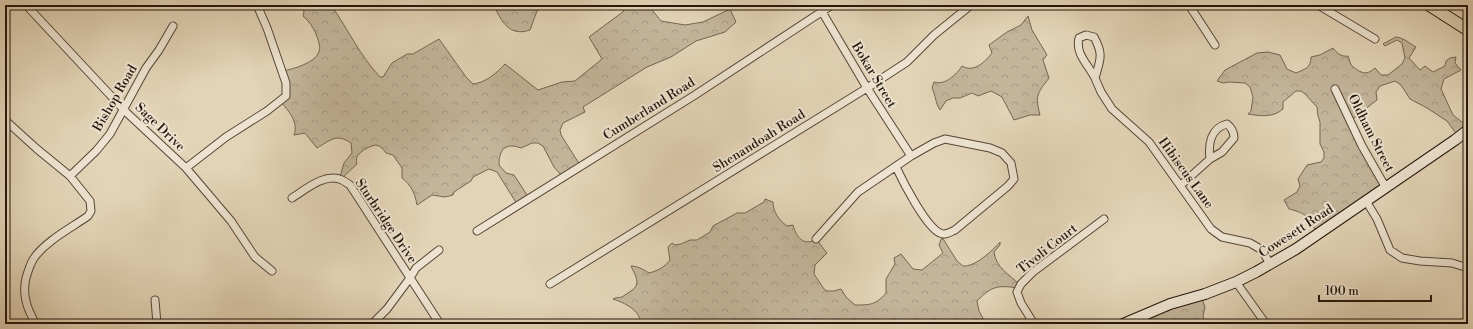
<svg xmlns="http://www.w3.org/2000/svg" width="1473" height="329" viewBox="0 0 1473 329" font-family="'Libre Bodoni',serif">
<defs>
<pattern id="forest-crowns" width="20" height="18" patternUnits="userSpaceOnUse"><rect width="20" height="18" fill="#c3b49a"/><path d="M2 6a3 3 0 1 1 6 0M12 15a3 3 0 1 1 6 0" fill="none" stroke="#a79a84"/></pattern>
</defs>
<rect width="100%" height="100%" fill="#e3d4b7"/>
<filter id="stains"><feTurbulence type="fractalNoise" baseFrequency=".005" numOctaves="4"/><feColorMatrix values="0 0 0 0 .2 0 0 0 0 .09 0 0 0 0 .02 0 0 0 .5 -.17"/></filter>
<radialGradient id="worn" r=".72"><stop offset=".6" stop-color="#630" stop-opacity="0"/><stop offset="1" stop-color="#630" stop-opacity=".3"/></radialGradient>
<path fill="url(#forest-crowns)" stroke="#746553" d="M 307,5 L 331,5 C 348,29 360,56 380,77 L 383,77 L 392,63 L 407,54 L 413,54 L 439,39 L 466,77 L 473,84 C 485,83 497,73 505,64 L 538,90 L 562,82 L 575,81 L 602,59 L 589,37 L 624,11 L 620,5 L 648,5 L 661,21 L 685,25 L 703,22 L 730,9 L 736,22 L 725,32 L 696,41 L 671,57 L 647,67 L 583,107 L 585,112 L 563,123 L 560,130 L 561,135 L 580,165 L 562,176 L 554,167 L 543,146 L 538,143 L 532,143 L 521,148 C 505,142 499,150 499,165 L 506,173 L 514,175 L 529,198 L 517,204 L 497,172 L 489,169 L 473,177 L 471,181 L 454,192 L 453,195 L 445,197 L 432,195 L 417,205 C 415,193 411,185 402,178 L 402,168 L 393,155 L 386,153 C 384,150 381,146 376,145 C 372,145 361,151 359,154 C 356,157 356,161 357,164 L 342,178 L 340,177 L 344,163 L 352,153 L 351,143 C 336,133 331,140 317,148 L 305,133 L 294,135 C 299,122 288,110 280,101 L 286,94 L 283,71 C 293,69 315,63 319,52 C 321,46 318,40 316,34 C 313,27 309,21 303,16 L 304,12 L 303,6 Z
M 494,5 L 544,5 L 537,11 L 530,30 C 510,37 501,22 494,5 Z
M 1028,16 L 1032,30 L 1047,55 L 1043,60 L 1049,78 C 1037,94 1035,95 1040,115 L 1030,115 L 1014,120 L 1002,97 L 991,91 L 978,96 L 972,93 L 960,98 L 953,98 L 946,101 L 940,110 C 935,102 936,96 932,88 L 934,82 C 945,86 957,74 962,66 C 974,73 985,62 992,53 L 989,45 L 1007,32 L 1021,25 Z
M 1396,37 C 1404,38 1409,43 1416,47 L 1409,58 L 1420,70 L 1425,66 L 1433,72 L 1445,66 L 1446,61 L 1450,58 L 1456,57 L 1455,63 L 1461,70 L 1444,79 L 1441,89 L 1453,115 L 1467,126 L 1458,136 L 1447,121 L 1427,108 L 1410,99 L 1401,85 L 1395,81 L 1380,86 L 1376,92 L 1377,100 C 1367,107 1360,114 1350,121 L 1383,186 L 1317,233 C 1307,217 1309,214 1289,209 L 1284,200 L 1297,192 L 1300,186 L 1298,179 L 1307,165 L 1321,162 L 1324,158 L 1324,152 L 1320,144 L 1320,122 L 1318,116 L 1317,107 L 1305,94 L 1301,91 L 1296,91 L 1283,102 L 1283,109 C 1273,118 1260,116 1248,114 L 1251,111 L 1253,97 L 1250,87 L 1245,83 L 1229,82 L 1223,83 L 1217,81 L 1225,70 L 1257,53 L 1268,52 L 1280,55 L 1287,69 L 1296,73 C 1305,69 1311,68 1311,57 L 1320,55 L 1333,48 C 1337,53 1341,57 1348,56 L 1351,65 C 1360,72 1365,77 1375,68 L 1381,75 L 1388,75 L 1402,64 L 1405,58 L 1402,43 L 1397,40 L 1385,46 L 1383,44 Z
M 765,199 L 773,202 C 773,212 779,220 787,226 L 793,225 C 796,237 804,247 816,239 L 827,253 L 815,265 L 814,274 L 824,289 L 827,291 L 834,291 L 841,289 L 846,297 L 855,305 C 870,305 876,305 886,293 L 886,279 L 895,264 L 894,258 L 901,254 L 913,269 L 922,270 L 943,253 L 939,245 L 942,237 L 957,261 L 963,266 C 975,267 992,251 1000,242 L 1000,245 L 994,252 C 996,268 1009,274 1020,285 L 1018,288 C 997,285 992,286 977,301 L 979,311 L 986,324 L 641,324 C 640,310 625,303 613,299 C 616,297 618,298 622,297 C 625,295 628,293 631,291 C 642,284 635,275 631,266 C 637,266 643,269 649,273 C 657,271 665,267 670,260 L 668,247 L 672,243 L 675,245 L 681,244 L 690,240 L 697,240 L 710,232 L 713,226 L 737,213 L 745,213 L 764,202 Z
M 1201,296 L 1205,307 L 1203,316 L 1206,324 L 1122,324 Z"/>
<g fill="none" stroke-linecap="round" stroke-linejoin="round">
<g stroke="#544637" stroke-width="9">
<path id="minor" d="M 26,5 L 127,113 L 186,168 L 231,221 L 255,257 L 272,271
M 818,5 L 867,88 L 911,156
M 1189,5 L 1215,45
M 1318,5 L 1375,39
M 1086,35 L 1094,37 C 1104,55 1100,60 1095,78 C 1088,64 1075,54 1079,38 Z
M 1095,78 L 1101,92 L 1112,109 L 1149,142 L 1211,229 L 1222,237 L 1250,243 L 1262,250 L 1270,264
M 1335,89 L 1362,146 L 1386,188
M 5,120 L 37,149 L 70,176 L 90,201 L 91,211 L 88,216 C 71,228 46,241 34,258 C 30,264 28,271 26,278 C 22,295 27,309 36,324
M 1227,124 C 1232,128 1234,132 1234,138 L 1222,152 L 1210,159 C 1208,144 1211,128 1227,124 Z
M 186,168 L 226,137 L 267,111 L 286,96 L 286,83 L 267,28 L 257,5
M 70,176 L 96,151 L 110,134 L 146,68 L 159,50 L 173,26
M 1181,185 L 1210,159
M 292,198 C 305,190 325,172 342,180 C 344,181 347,183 350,185 L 440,324
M 1366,201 L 1377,219 L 1390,250 L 1402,258 L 1420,261 L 1452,263 L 1468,268
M 477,231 L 695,95 L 832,5
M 816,239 L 858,192 L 911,156 L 934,143 L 945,139 L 990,148 L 1002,153 L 1011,163 L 1014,179 L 1008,186 L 955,230 C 950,232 945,236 940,233 C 926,227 903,182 896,167
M 1236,282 L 1266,324
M 550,284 L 867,88 L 907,62 L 934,35 L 971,5
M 155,300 L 157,324
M 372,324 L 387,309 L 410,278 L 416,268 L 439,250
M 1034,324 L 1021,303 L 1017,292 L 1021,284 L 1033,272 L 1104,219"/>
</g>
<g stroke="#24160c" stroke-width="12">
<path id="secondary" d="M 1123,324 L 1170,304 L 1205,294 L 1236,282 L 1256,272 L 1296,249 L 1455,140 L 1468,130"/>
</g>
<g stroke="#24160c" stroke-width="13">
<path id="primary" d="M 1429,5 L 1468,30"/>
</g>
<use href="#minor" stroke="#ede3d0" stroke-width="7"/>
<use href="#secondary" stroke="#ede3d0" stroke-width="10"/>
<use href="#primary" stroke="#e3d4b7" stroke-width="11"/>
</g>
<g text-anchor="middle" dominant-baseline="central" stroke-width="4" stroke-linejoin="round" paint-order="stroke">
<g font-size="13" fill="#24160c" stroke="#ede3d0">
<text transform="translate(874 75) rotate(59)">Bokar Street</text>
<text transform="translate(115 98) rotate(-60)">Bishop Road</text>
<text transform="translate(649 109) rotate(-32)">Cumberland Road</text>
<text transform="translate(160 127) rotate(44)">Sage Drive</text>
<text transform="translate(1371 133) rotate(63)">Oldham Street</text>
<text transform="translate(759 141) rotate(-32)">Shenandoah Road</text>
<text transform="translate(1186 173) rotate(54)">Hibiscus Lane</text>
<text transform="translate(386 221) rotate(56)">Sturbridge Drive</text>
<text transform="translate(1296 231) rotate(-33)">Cowesett Road</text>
<text transform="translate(1047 249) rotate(-38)">Tivoli Court</text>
</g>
</g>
<rect width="1473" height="329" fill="none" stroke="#e3d4b7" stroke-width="20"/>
<rect x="6" y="6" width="1461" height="317" fill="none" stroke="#24160c" stroke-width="2"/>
<rect x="10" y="10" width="1453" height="309" fill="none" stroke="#24160c"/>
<path d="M1319 295v6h112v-6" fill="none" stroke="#24160c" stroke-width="2"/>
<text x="1325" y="295" font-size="12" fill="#24160c" stroke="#ede3d0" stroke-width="3" paint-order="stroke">100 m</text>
<rect width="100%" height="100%" filter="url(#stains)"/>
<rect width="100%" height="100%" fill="url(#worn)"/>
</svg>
